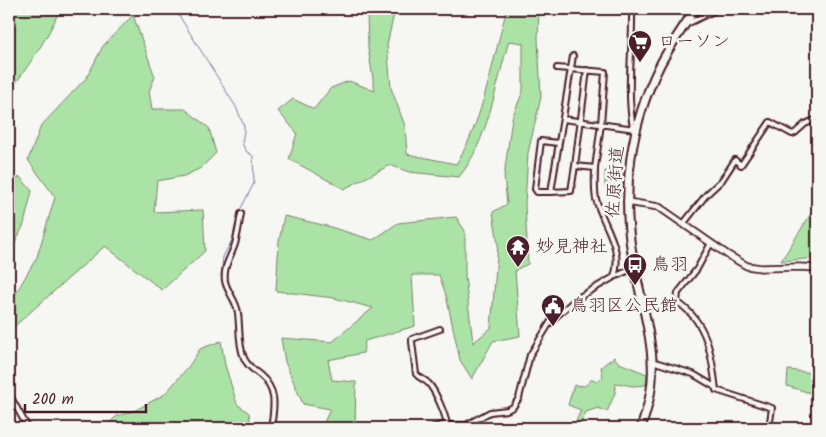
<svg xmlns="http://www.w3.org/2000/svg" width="826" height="437" viewBox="0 0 826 437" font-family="Kalam,'Klee One',sans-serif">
<rect width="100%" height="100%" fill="#f6f6f2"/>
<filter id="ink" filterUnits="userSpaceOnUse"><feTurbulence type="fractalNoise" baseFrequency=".02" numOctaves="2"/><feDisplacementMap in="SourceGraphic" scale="10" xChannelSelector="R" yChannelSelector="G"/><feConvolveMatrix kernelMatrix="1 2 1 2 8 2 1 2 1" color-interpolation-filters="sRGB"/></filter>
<g filter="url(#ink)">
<path fill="#abe3a7" stroke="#7a8169" d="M 9,9 L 60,9 C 47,41 28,65 9,93 Z
M 369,9 L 449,9 L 449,11 L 394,14 L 387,45 L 391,88 L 405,126 L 407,154 L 456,164 C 483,123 493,57 507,9 L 539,9 L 538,39 L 541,97 L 528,153 L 525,204 L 528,264 L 515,270 L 520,336 L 493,341 L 472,379 L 460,360 L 446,295 L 439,275 L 412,275 L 415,326 L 365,341 L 363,353 L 328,360 L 332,380 L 356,382 L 355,428 L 319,428 L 323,425 L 330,409 L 303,404 L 285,362 L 281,338 L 332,342 L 373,308 L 334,298 L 276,291 L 279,241 L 284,216 L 327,226 L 373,240 L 398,223 L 456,217 L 465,231 L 465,277 L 473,343 L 491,328 L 498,244 L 493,212 L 507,204 L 504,176 L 512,118 L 523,91 L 523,43 L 509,41 C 496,83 488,142 459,177 L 409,172 L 390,165 L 344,189 L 289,159 L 297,133 L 278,111 L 293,99 L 314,109 L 331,88 L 349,81 L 375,91 L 368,48 L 367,12 Z
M 133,15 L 155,77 L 149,91 L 152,109 L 185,109 L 209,128 L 216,153 L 201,168 L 184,176 L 157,181 L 154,212 L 203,210 L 205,251 L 162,290 L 105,246 L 9,331 L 9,305 L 37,257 L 55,197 L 28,160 L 41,126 L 87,77 L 103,46 Z
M 605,171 L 624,174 L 623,185 L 605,187 Z
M 20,177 L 32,191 L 24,224 L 9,256 L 9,181 L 13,181 Z
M 817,204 L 817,224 L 815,228 L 817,231 L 817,258 L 781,261 Z
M 221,341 L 225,365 L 237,404 L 249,413 L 251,428 L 103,428 L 117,416 L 134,411 L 165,394 L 189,366 L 200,349 Z
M 614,357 L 619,363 L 647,374 L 646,385 L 633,386 L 616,383 L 615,393 L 607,412 L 598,408 L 586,412 L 579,428 L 573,428 L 581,410 L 568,405 L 574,385 L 585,386 L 592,379 L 597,381 L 603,378 L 601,367 Z
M 788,370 L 813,373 L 817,371 L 817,395 L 787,386 Z"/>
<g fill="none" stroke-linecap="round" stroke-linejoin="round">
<path stroke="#75809f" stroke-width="1" d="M 175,9 L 236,107 L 244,126 L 244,131 L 242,143 L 246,151 L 253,156 L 254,183 L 238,214 L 232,240 L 223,257 L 221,276 L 226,289
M 235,308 L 236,316
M 238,333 L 239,344
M 267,385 L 271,398
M 268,428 L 272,404"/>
<g stroke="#4a1f2b" stroke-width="8">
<path id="street" d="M 632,9 C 633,49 626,88 633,128
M 687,24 L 718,9
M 557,68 L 605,72 L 601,124 L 595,168 L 575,166 L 571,191 L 551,192 C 558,147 566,101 573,56
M 563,119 L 635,129
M 575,166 L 587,70
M 595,168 C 595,178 594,189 596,199 C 603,226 624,248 614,277
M 551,192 L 537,192 L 535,189 L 541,141 L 558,143
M 241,214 C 239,224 238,234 235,244 C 231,257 223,266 225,281 C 227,292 237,301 238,313 C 240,328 238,344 244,358 C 247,366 254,370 260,375 C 278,390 274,407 271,428
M 684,223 L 706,195 L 722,180 L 735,160 L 741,165 L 770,122 L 792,134 L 795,133 L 805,124 L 817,119
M 711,243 L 697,269 L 678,293 L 677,302 C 708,322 712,356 716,390
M 440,329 L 412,339 L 412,342 L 416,374 C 420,379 425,379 429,384 C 436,392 445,414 447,424
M 652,361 L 693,374 L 715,387 L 716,390 L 772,408 L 769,428
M 9,394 L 28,428
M 431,428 L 441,425 L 466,425 L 490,412 L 507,410 L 513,407 L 519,398 L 530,355 L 551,321 L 576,299 L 614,277 L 634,268"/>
</g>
<g stroke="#4a1f2b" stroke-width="9">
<path id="secondary" d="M 627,202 L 659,207 L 728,255 L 747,266 L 761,268 L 799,267 L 817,268"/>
</g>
<g stroke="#4a1f2b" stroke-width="11">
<path id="highway" d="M 641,428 C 646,413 651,397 652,380 C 655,340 638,292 632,253 C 621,190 631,124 659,67 C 669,47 683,28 695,9"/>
</g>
<use href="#street" stroke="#f6f6f2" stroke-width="4"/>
<use href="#secondary" stroke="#f6f6f2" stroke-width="5.5"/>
<use href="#highway" stroke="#f6f6f2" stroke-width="7"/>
</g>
</g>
<defs>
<g id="supermarket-pin" transform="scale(1.25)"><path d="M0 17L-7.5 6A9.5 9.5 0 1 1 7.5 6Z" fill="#4a1f2b" stroke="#f6f6f2"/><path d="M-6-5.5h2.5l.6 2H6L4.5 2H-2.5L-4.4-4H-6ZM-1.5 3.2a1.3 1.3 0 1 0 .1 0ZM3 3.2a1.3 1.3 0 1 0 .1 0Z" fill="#fff"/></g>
<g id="temple-pin" transform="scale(1.25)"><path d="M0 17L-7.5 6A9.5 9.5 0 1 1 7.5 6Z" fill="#4a1f2b" stroke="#f6f6f2"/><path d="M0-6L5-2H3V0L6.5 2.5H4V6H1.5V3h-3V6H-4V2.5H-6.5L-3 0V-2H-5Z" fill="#fff"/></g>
<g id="bus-pin" transform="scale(1.25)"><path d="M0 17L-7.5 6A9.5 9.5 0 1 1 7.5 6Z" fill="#4a1f2b" stroke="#f6f6f2"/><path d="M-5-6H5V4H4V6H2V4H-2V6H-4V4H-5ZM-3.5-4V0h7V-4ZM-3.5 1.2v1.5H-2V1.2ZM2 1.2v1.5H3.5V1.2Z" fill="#fff"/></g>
<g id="civic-pin" transform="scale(1.25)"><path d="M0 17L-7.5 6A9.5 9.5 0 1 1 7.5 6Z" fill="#4a1f2b" stroke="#f6f6f2"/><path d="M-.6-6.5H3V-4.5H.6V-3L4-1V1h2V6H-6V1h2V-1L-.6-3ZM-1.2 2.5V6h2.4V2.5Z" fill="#fff"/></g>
</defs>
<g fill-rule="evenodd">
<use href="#supermarket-pin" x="640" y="42"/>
<use href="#temple-pin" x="518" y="247"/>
<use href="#bus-pin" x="635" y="265"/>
<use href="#civic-pin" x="553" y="306"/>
</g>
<g text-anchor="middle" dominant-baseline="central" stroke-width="5" stroke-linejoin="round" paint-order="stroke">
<g font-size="18" fill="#4a1f2b" stroke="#f6f6f2" text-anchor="start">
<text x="658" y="42">ローソン</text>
<text x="536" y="247">妙見神社</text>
<text x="652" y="265">鳥羽</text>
<text x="570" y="306">鳥羽区公民館</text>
</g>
<g font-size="18" fill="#4a1f2b" stroke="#f6f6f2">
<text transform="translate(616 182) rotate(-86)">佐原街道</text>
</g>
</g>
<rect width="826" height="437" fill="none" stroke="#f6f6f2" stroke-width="30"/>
<rect x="15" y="15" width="796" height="407" fill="none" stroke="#4a1f2b" stroke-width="2" filter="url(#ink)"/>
<path d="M25 404v8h121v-8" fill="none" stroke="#4a1f2b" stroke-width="2.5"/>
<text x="32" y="404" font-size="15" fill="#4a1f2b" stroke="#f6f6f2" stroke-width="4" paint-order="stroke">200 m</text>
</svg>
